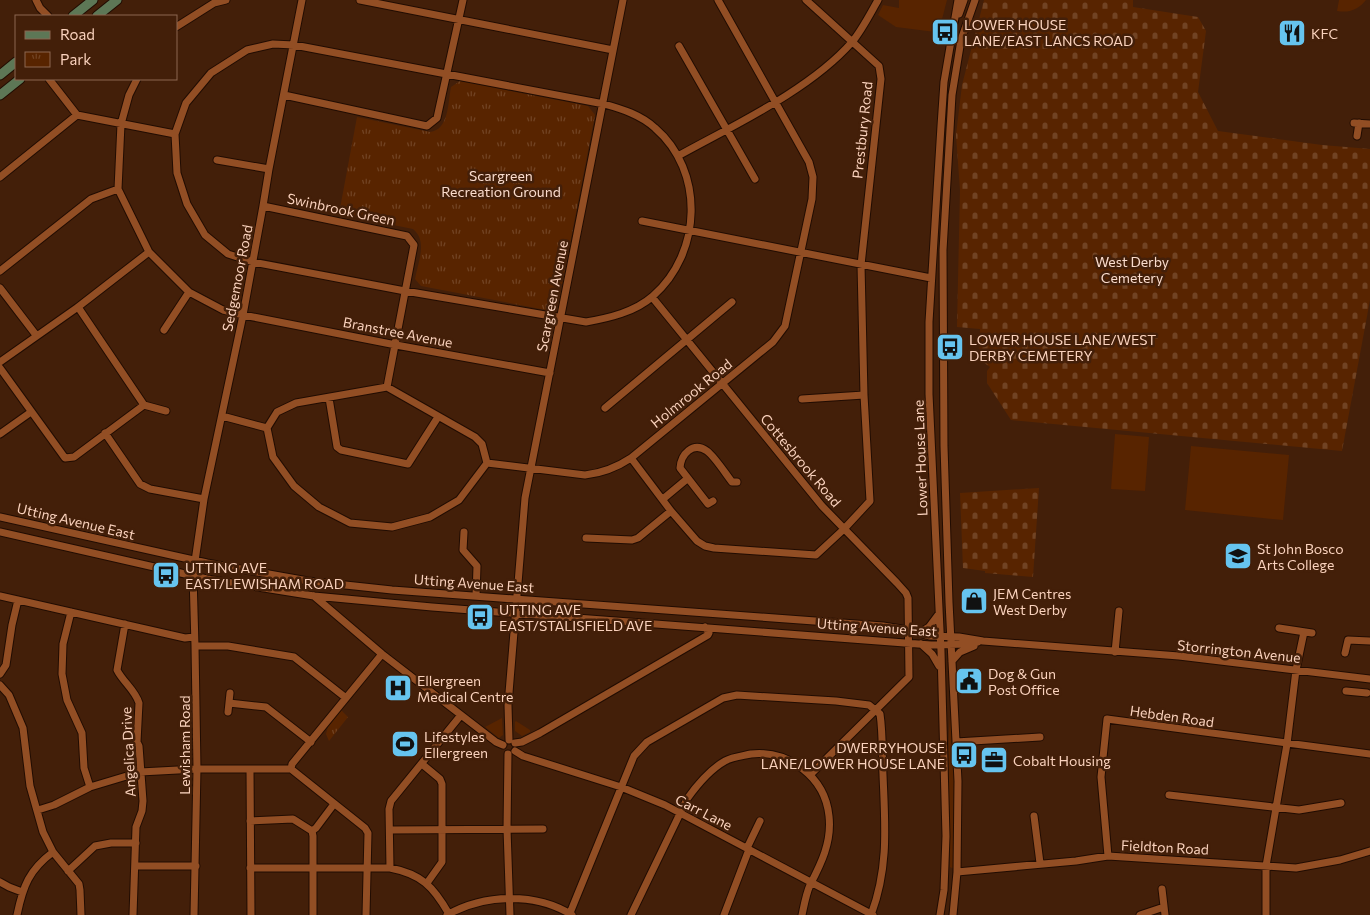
<svg xmlns="http://www.w3.org/2000/svg" width="1370" height="915" viewBox="0 0 1370 915" font-family="Commissioner,sans-serif">
<defs>
<pattern id="cemetery-stones" width="16" height="16" patternUnits="userSpaceOnUse" patternTransform="scale(1.25)"><rect width="16" height="16" fill="#582400"/><path d="M2 7V4a2 2 0 0 1 4 0v3zM10 15v-3a2 2 0 0 1 4 0v3z" fill="#714323"/></pattern>
<pattern id="park-tufts" width="24" height="20" patternUnits="userSpaceOnUse" patternTransform="scale(1.25)"><rect width="24" height="20" fill="#582400"/><path d="M3 7l-1-3M5 7V3M7 7l1-3M15 17l-1-3M17 17v-4M19 17l1-3" fill="none" stroke="#714323"/></pattern>
</defs>
<rect width="100%" height="100%" fill="#431f09"/>
<path fill="#582400" d="M 899,0 L 947,0 L 941,23 L 943,33 L 896,27 L 878,15 L 883,5 L 899,8 Z
M 1339,0 L 1366,0 C 1358,10 1349,13 1337,11 Z
M 1115,434 L 1149,437 L 1145,491 L 1111,489 Z
M 1191,446 L 1289,455 L 1283,520 L 1185,510 Z
M 951,706 L 956,830 L 954,869 L 950,867 C 951,814 945,759 951,706 Z
M 502,718 L 503,735 L 499,738 L 485,727 Z
M 516,721 L 530,730 L 530,732 L 522,736 L 515,731 L 515,722 Z"/>
<path fill="url(#cemetery-stones)" d="M 984,0 L 1133,0 L 1133,7 L 1198,17 L 1206,31 L 1198,92 L 1218,131 L 1322,145 L 1370,149 L 1370,300 L 1342,451 L 1011,420 L 987,383 L 987,371 L 990,367 L 979,359 L 980,329 L 957,327 L 960,190 L 956,135 L 962,85 Z
M 1039,488 L 1033,577 L 985,573 L 985,571 L 963,568 L 960,493 Z"/>
<path fill="url(#park-tufts)" d="M 460,81 L 588,106 L 595,115 L 558,305 L 551,311 L 421,286 L 415,279 C 418,262 428,241 413,229 L 339,214 L 357,117 L 430,132 C 449,130 448,102 451,87 Z
M 341,710 L 348,717 L 329,741 L 326,734 L 328,727 Z"/>
<g fill="none" stroke-linecap="round" stroke-linejoin="round">
<g stroke="#210c02" stroke-width="9">
<path id="minor" d="M 36,0 L 40,8 L 48,16
M 360,0 L 613,50
M 959,14 L 964,0
M 176,27 L 214,3 L 226,0
M 273,44 L 294,45 L 604,104 C 622,109 641,115 655,128 C 705,171 702,253 653,296 C 635,312 609,318 586,322 L 405,291 L 253,262 L 228,254 L 205,235 L 187,204 L 177,173 L 175,134 L 186,103 L 211,73 L 247,50 Z
M 679,46 L 755,179
M 49,79 L 77,115 L 175,134
M 137,79 L 129,95 L 121,124 L 118,189 L 149,252 L 189,292 L 223,310 L 243,315 L 396,345 L 550,373
M 284,95 L 427,126 L 437,118 L 463,0
M 1354,123 L 1370,124
M 1357,136 L 1359,123
M 678,156 C 734,125 810,90 852,42 C 862,30 870,14 878,0
M 217,160 L 269,169
M 0,177 L 77,115
M 263,206 L 407,236 L 414,245 L 387,387
M 642,221 L 931,278
M 0,271 L 91,199 L 118,189
M 0,288 L 36,335
M 652,297 L 822,506 L 897,583 L 906,593 L 908,598 L 909,677 L 810,775
M 78,307 L 144,405
M 164,330 L 189,292
M 0,362 L 78,307 L 149,252
M 0,368 L 65,458 L 74,457 L 144,405 L 166,411
M 329,398 L 337,447 L 341,450 L 408,464 L 438,417
M 802,399 L 864,395
M 605,408 L 732,302
M 222,416 L 267,428 L 277,412 L 296,403 L 387,387 L 475,437 L 482,444 L 487,463
M 267,428 L 273,457 L 294,486 L 319,507 L 350,523 L 392,527 L 430,517 L 459,500 L 487,463
M 105,433 L 140,484 L 150,489 L 204,499
M 0,434 L 31,412
M 631,458 L 671,511 L 697,541 L 705,546 L 714,548 L 816,555 L 844,529 L 870,501 L 864,395 L 861,265 L 881,79 L 879,66 L 806,0
M 487,463 L 585,475 C 603,473 616,468 631,458 L 773,342 L 785,326 L 812,199 L 813,177 L 809,162 L 718,0
M 663,499 L 687,479
M 713,501 L 708,504 L 680,468 C 681,454 693,441 707,451 C 715,457 725,473 732,482 L 737,482
M 0,517 L 207,563 L 308,581 L 392,590 L 883,626 L 908,630 L 930,636 L 959,637 L 983,641 L 1179,656 L 1370,679
M 0,532 L 207,579 L 314,596 L 432,607 L 931,645 L 966,644 L 978,642
M 464,532 L 463,550 L 477,566 L 476,596
M 586,538 L 632,540 L 638,538 L 671,511
M 0,596 L 185,638 L 194,637
M 314,596 L 382,654 L 496,742 L 503,745
M 71,612 L 63,644 L 62,674 L 67,700 L 82,733 L 84,768 L 90,787
M 125,624 L 117,670 C 123,682 135,690 139,703 L 137,742 L 139,746 L 143,801 L 142,811 L 136,827 L 133,915
M 1279,628 L 1312,633
M 919,633 L 929,627 L 938,615
M 921,644 L 932,654 L 939,666
M 195,646 L 228,646 L 294,657 L 346,698
M 1115,652 L 1119,611
M 1345,653 L 1348,640 L 1370,641
M 952,661 L 960,652 L 974,646
M 0,674 L 6,665 L 12,625 L 18,600
M 0,685 L 9,695 L 23,728 L 30,786 L 43,832 L 53,852 L 79,884 L 80,890 L 81,915
M 1346,691 L 1367,693
M 229,703 L 266,707 L 311,742
M 228,712 L 230,693
M 509,740 L 508,705 L 525,498 L 623,0
M 956,742 L 1040,737
M 515,743 L 522,742 L 540,733 L 708,635 L 709,633 L 705,627
M 515,751 L 523,756 L 621,787 L 665,805 L 873,915
M 508,754 L 507,829 L 510,915
M 422,764 L 440,779 L 442,784 L 442,862 L 427,883
M 250,769 L 251,915
M 291,769 L 292,764 L 382,654
M 1169,795 L 1299,810 L 1341,803
M 38,810 L 54,805 L 90,787 L 140,772 L 197,769 L 291,769 L 365,828 L 368,833 L 366,915
M 1034,816 L 1040,863
M 250,821 L 293,819 L 312,831
M 390,830 L 543,829
M 1108,856 L 1101,777 L 1107,719 L 1370,754
M 135,866 L 196,866
M 250,868 L 390,868 C 421,874 433,886 449,914
M 390,868 L 389,809 L 391,801 L 461,715
M 68,871 L 95,846 L 111,843 L 136,843
M 957,872 L 1076,861 L 1108,856 L 1296,868 L 1340,860 L 1370,851
M 0,882 L 9,887 L 22,892
M 1162,889 L 1165,915
M 570,913 L 634,756 L 647,742 L 723,698 L 737,695 L 836,701 L 869,705 L 880,714 C 883,734 882,755 883,775 C 885,825 889,867 871,915
M 17,915 C 23,886 29,870 53,852
M 194,915 L 197,769 L 195,646 L 193,575 L 204,499 L 243,315 L 263,206 L 269,169 L 302,0
M 313,915 L 313,836 L 312,831 L 316,828 L 334,804
M 447,915 C 484,894 535,892 572,915
M 631,915 L 687,799 C 697,785 709,770 725,761 C 732,757 742,756 751,754 C 789,750 825,777 829,816 C 832,842 821,864 810,885 C 806,894 804,906 802,915
M 724,915 L 748,852 L 748,846 L 760,821
M 940,915 L 944,890 L 946,836 L 941,651 L 929,394 L 929,322 L 941,126 L 944,82 L 958,0
M 953,915 L 957,872 L 958,781 L 949,602 L 944,446 L 943,250 L 952,95 L 961,40 L 975,0
M 1140,915 L 1164,907
M 1266,915 L 1266,866 L 1287,744 L 1296,670 L 1304,632"/>
</g>
<g stroke="#210c02" stroke-width="11">
<path id="major" d="M 73,16 L 93,0
M 97,16 L 117,0
M 0,75 L 16,62
M 0,95 L 20,79"/>
</g>
<use href="#minor" stroke="#924e24" stroke-width="7"/>
<use href="#major" stroke="#5d7756" stroke-width="9"/>
</g>
<defs>
<g id="bus-square" transform="scale(1.4375)"><rect x="-9" y="-9" width="18" height="18" rx="4" fill="#66c4ef" stroke="#431f09"/><path d="M-5-6H5V4H4V6H2V4H-2V6H-4V4H-5ZM-3.5-4V0h7V-4ZM-3.5 1.2v1.5H-2V1.2ZM2 1.2v1.5H3.5V1.2Z" fill="#111"/></g>
<g id="restaurant-square" transform="scale(1.4375)"><rect x="-9" y="-9" width="18" height="18" rx="4" fill="#66c4ef" stroke="#431f09"/><path d="M-5-6h1v4h1v-4h1v4h1v-4h1v5L-1.5 .5V6h-2V.5L-5-1ZM5-6V6H3V1.5H1.5Q1.5-4 5-6Z" fill="#111"/></g>
<g id="school-square" transform="scale(1.4375)"><rect x="-9" y="-9" width="18" height="18" rx="4" fill="#66c4ef" stroke="#431f09"/><path d="M0-5L7-2L0 1L-7-2ZM-4 1L0 2.5L4 1V4Q0 6-4 4Z" fill="#111"/></g>
<g id="shop-square" transform="scale(1.4375)"><rect x="-9" y="-9" width="18" height="18" rx="4" fill="#66c4ef" stroke="#431f09"/><path d="M-5-2.5h2.3a2.7 3.5 0 0 1 5.4 0H5L5.5 6h-11ZM-1.5-2.5h3a1.5 2.3 0 0 0-3 0Z" fill="#111"/></g>
<g id="civic-square" transform="scale(1.4375)"><rect x="-9" y="-9" width="18" height="18" rx="4" fill="#66c4ef" stroke="#431f09"/><path d="M-.6-6.5H3V-4.5H.6V-3L4-1V1h2V6H-6V1h2V-1L-.6-3ZM-1.2 2.5V6h2.4V2.5Z" fill="#111"/></g>
<g id="hospital-square" transform="scale(1.4375)"><rect x="-9" y="-9" width="18" height="18" rx="4" fill="#66c4ef" stroke="#431f09"/><path d="M-5-5h3v3.5h4V-5h3V5h-3V1.5h-4V5h-3Z" fill="#111"/></g>
<g id="stadium-square" transform="scale(1.4375)"><rect x="-9" y="-9" width="18" height="18" rx="4" fill="#66c4ef" stroke="#431f09"/><path d="M0-5a6.5 5 0 1 0 0 10a6.5 5 0 1 0 0-10ZM-3.5-1.8h7v3.6h-7Z" fill="#111"/></g>
<g id="office-square" transform="scale(1.4375)"><rect x="-9" y="-9" width="18" height="18" rx="4" fill="#66c4ef" stroke="#431f09"/><path d="M-6-3h4V-5.5h4V-3h4V5H-6ZM-1-4.5V-3h2v-1.5ZM-6 0V1H6V0Z" fill="#111"/></g>
</defs>
<g fill-rule="evenodd">
<use href="#bus-square" x="945" y="32"/>
<use href="#restaurant-square" x="1292" y="33"/>
<use href="#bus-square" x="950" y="347"/>
<use href="#school-square" x="1238" y="556"/>
<use href="#bus-square" x="166" y="575"/>
<use href="#shop-square" x="974" y="601"/>
<use href="#bus-square" x="480" y="617"/>
<use href="#civic-square" x="969" y="681"/>
<use href="#hospital-square" x="398" y="688"/>
<use href="#stadium-square" x="405" y="744"/>
<use href="#bus-square" x="964" y="755"/>
<use href="#office-square" x="994" y="760"/>
</g>
<g text-anchor="middle" dominant-baseline="central" stroke-width="5" stroke-linejoin="round" paint-order="stroke">
<g font-size="14" fill="#fad2bd" stroke="#431f09" text-anchor="start">
<text x="964" y="24">LOWER HOUSE<tspan x="964" dy="16">LANE/EAST LANCS ROAD</tspan></text>
<text x="1311" y="33">KFC</text>
<text x="969" y="339">LOWER HOUSE LANE/WEST<tspan x="969" dy="16">DERBY CEMETERY</tspan></text>
<text x="1257" y="548">St John Bosco<tspan x="1257" dy="16">Arts College</tspan></text>
<text x="185" y="567">UTTING AVE<tspan x="185" dy="16">EAST/LEWISHAM ROAD</tspan></text>
<text x="993" y="593">JEM Centres<tspan x="993" dy="16">West Derby</tspan></text>
<text x="499" y="609">UTTING AVE<tspan x="499" dy="16">EAST/STALISFIELD AVE</tspan></text>
<text x="988" y="673">Dog &amp; Gun<tspan x="988" dy="16">Post Office</tspan></text>
<text x="417" y="680">Ellergreen<tspan x="417" dy="16">Medical Centre</tspan></text>
<text x="424" y="736">Lifestyles<tspan x="424" dy="16">Ellergreen</tspan></text>
<text x="945" y="747" text-anchor="end">DWERRYHOUSE<tspan x="945" dy="16">LANE/LOWER HOUSE LANE</tspan></text>
<text x="1013" y="760">Cobalt Housing</text>
</g>
<g font-size="14" fill="#fad2bd" stroke="#431f09">
<text transform="translate(862 130) rotate(-84)">Prestbury Road</text>
<text transform="translate(341 209) rotate(12)">Swinbrook Green</text>
<text transform="translate(237 278) rotate(-79)">Sedgemoor Road</text>
<text transform="translate(552 296) rotate(-79)">Scargreen Avenue</text>
<text transform="translate(398 332) rotate(11)">Branstree Avenue</text>
<text transform="translate(691 393) rotate(-39)">Holmrook Road</text>
<text transform="translate(920 458) rotate(-92)">Lower House Lane</text>
<text transform="translate(801 460) rotate(50)">Cottesbrook Road</text>
<text transform="translate(76 521) rotate(13)">Utting Avenue East</text>
<text transform="translate(474 583) rotate(4)">Utting Avenue East</text>
<text transform="translate(877 627) rotate(4)">Utting Avenue East</text>
<text transform="translate(1239 651) rotate(6)">Storrington Avenue</text>
<text transform="translate(1172 716) rotate(8)">Hebden Road</text>
<text transform="translate(184 745) rotate(-90)">Lewisham Road</text>
<text transform="translate(128 752) rotate(-93)">Angelica Drive</text>
<text transform="translate(704 812) rotate(27)">Carr Lane</text>
<text transform="translate(1165 847) rotate(3)">Fieldton Road</text>
</g>
<g font-size="14" fill="#fadccd" stroke="#431f09">
<text x="501" y="175">Scargreen<tspan x="501" dy="16">Recreation Ground</tspan></text>
<text x="1132" y="261">West Derby<tspan x="1132" dy="16">Cemetery</tspan></text>
</g>
</g>
<rect x="15" y="15" width="162" height="65" fill="#431f09" stroke="#8c6751"/>
<rect x="25" y="31" width="25" height="8" fill="#5d7756" stroke="#8c6751"/>
<text x="60" y="40" font-size="15" fill="#fad2bd">Road</text>
<rect x="25" y="52" width="25" height="15" fill="url(#park-tufts)" stroke="#8c6751"/>
<text x="60" y="65" font-size="15" fill="#fad2bd">Park</text>
</svg>
